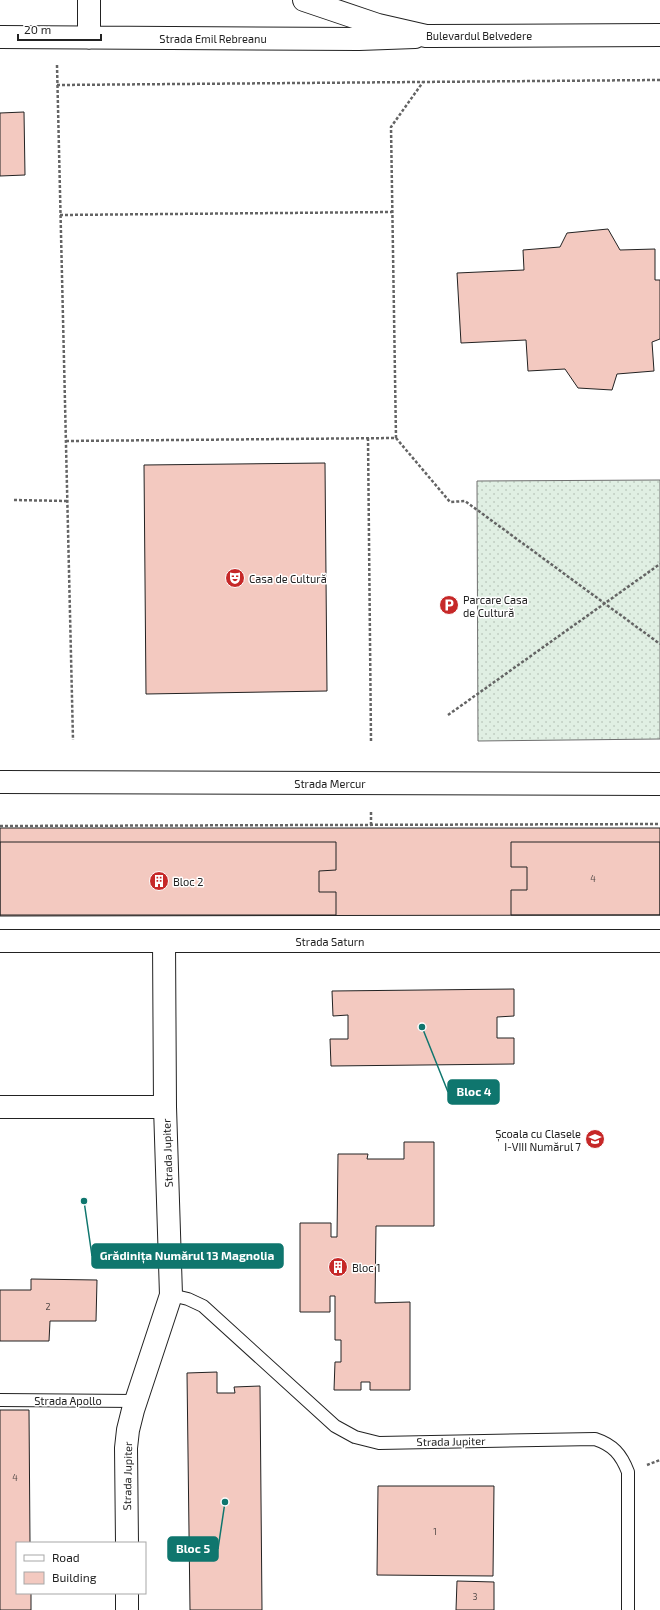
<svg xmlns="http://www.w3.org/2000/svg" width="660" height="1610" viewBox="0 0 660 1610" font-family="'Exo 2',sans-serif">
<defs>
<pattern id="grass-dots" width="8" height="8" patternUnits="userSpaceOnUse"><rect width="8" height="8" fill="#e0efe3"/><path d="M2 2h.1M6 6h.1" fill="none" stroke="#c0cdc2" stroke-width="1.8" stroke-linecap="round"/></pattern>
</defs>
<rect width="100%" height="100%" fill="#fff"/>
<path fill="url(#grass-dots)" stroke="#6f6f6f" d="M 660,480 L 660,739 L 478,741 L 477,481 Z"/>
<path fill="#f3c9c0" stroke="#222" d="M 24,112 L 25,175 L 0,176 L 0,113 Z
M 608,229 L 620,250 L 655,249 L 655,280 L 660,280 L 660,339 L 652,342 L 654,371 L 617,374 L 612,390 L 578,388 L 565,369 L 528,371 L 526,340 L 461,343 L 457,273 L 524,270 L 523,250 L 560,247 L 567,233 Z
M 325,463 L 327,691 L 146,694 L 144,465 Z
M 0,828 L 660,828 L 660,915 L 0,916 Z
M 0,842 L 336,842 L 336,870 L 319,871 L 319,892 L 336,892 L 336,915 L 0,915 Z
M 511,842 L 660,842 L 660,915 L 511,915 L 511,890 L 527,890 L 527,867 L 511,867 Z
M 514,989 L 514,1016 L 497,1017 L 497,1038 L 514,1038 L 514,1064 L 331,1066 L 330,1039 L 348,1039 L 348,1015 L 333,1016 L 332,991 Z
M 404,1142 L 434,1142 L 434,1226 L 376,1226 L 375,1303 L 410,1302 L 410,1390 L 370,1390 L 370,1382 L 361,1382 L 361,1390 L 334,1390 L 335,1362 L 341,1362 L 341,1340 L 335,1340 L 335,1296 L 330,1296 L 330,1312 L 300,1312 L 300,1223 L 331,1223 L 331,1237 L 337,1237 L 338,1154 L 368,1154 L 367,1159 L 404,1159 Z
M 31,1279 L 97,1280 L 96,1321 L 50,1321 L 49,1341 L 0,1341 L 0,1290 L 31,1290 Z
M 217,1372 L 217,1393 L 235,1393 L 234,1387 L 260,1386 L 262,1610 L 190,1610 L 187,1373 Z
M 0,1410 L 29,1410 L 30,1543 L 17,1543 L 17,1593 L 31,1593 L 31,1610 L 0,1610 Z
M 378,1486 L 494,1486 L 493,1576 L 377,1575 Z
M 457,1581 L 494,1582 L 494,1610 L 456,1610 Z"/>
<g fill="none" stroke-linecap="round" stroke-linejoin="round">
<g stroke="#222" stroke-width="14">
<path id="service" d="M 171,1295 L 188,1299 L 203,1306 L 335,1426 L 355,1437 L 379,1443 L 595,1439 C 613,1445 621,1454 628,1472 L 628,1610
M 0,1400 L 136,1401"/>
</g>
<g stroke="#222" stroke-width="24">
<path id="minor" d="M 89,0 L 89,38
M 0,37 L 359,39 L 415,37
M 0,782 L 660,784
M 0,941 L 660,941
M 0,1107 L 165,1107
M 127,1543 L 126,1448 L 128,1430 L 133,1410 L 171,1295 L 165,1107 L 164,941
M 127,1593 L 127,1610"/>
</g>
<g stroke="#222" stroke-width="24">
<path id="tertiary" d="M 304,0 L 378,25 L 426,36 L 660,35"/>
</g>
<path stroke="#646464" stroke-width="2.5" stroke-dasharray="3 2" stroke-linecap="butt" d="M 57,65 L 73,740
M 57,85 L 660,80
M 60,215 L 392,212
M 368,438 L 371,741
M 396,438 L 391,127 L 423,82
M 66,441 L 396,438 L 450,502 L 465,501 L 660,644
M 14,500 L 67,501
M 448,715 L 660,564
M 371,812 L 371,825
M 0,826 L 660,824
M 647,1465 L 660,1460"/>
<use href="#service" stroke="#fff" stroke-width="12"/>
<use href="#minor" stroke="#fff" stroke-width="22"/>
<use href="#tertiary" stroke="#fff" stroke-width="22"/>
</g>
<defs>
<g id="theatre-disc" transform="scale(1)"><circle r="9.5" fill="#c62828" stroke="#fff"/><path d="M-5-5.5Q0-4 5-5.5V0Q5 5 0 6Q-5 5-5 0ZM-3.3-2.5H-1v1.5H-3.3ZM1-2.5H3.3v1.5H1ZM-2.8 1Q0 5.5 2.8 1Z" fill="#fff"/></g>
<g id="parking-disc" transform="scale(1)"><circle r="9.5" fill="#c62828" stroke="#fff"/><path d="M-3.5-5.5H1a3.5 3.5 0 0 1 0 7H-1V5.5H-3.5ZM-1-3.4V-.6H.8a1.4 1.4 0 0 0 0-2.8Z" fill="#fff"/></g>
<g id="building-disc" transform="scale(1)"><circle r="9.5" fill="#c62828" stroke="#fff"/><path d="M-4-6H4V6H1V3H-1V6H-4ZM-2.5-4.3h1.7v1.8h-1.7ZM.8-4.3h1.7v1.8H.8ZM-2.5-1h1.7V.8h-1.7ZM.8-1h1.7V.8H.8Z" fill="#fff"/></g>
<g id="school-disc" transform="scale(1)"><circle r="9.5" fill="#c62828" stroke="#fff"/><path d="M0-5L7-2L0 1L-7-2ZM-4 1L0 2.5L4 1V4Q0 6-4 4Z" fill="#fff"/></g>
</defs>
<g fill-rule="evenodd">
<use href="#theatre-disc" x="235" y="578"/>
<use href="#parking-disc" x="449" y="605"/>
<use href="#building-disc" x="159" y="881"/>
<use href="#school-disc" x="595" y="1139"/>
<use href="#building-disc" x="338" y="1267"/>
</g>
<g text-anchor="middle" dominant-baseline="central" stroke-width="3" stroke-linejoin="round" paint-order="stroke">
<g font-size="9" fill="#564c4a">
<text x="593" y="878">4</text>
<text x="48" y="1306">2</text>
<text x="15" y="1477">4</text>
<text x="435" y="1531">1</text>
<text x="475" y="1596">3</text>
</g>
<g font-size="11" fill="#222" stroke="#fff">
<text x="479" y="35">Bulevardul Belvedere</text>
<text x="213" y="38">Strada Emil Rebreanu</text>
<text x="330" y="783">Strada Mercur</text>
<text x="330" y="941">Strada Saturn</text>
<text transform="translate(167 1153) rotate(-92)">Strada Jupiter</text>
<text x="68" y="1400">Strada Apollo</text>
<text transform="translate(451 1441) rotate(-1)">Strada Jupiter</text>
<text transform="translate(127 1476) rotate(-89)">Strada Jupiter</text>
</g>
<g font-size="11" fill="#222" stroke="#fff" text-anchor="start">
<text x="249" y="578">Casa de Cultură</text>
<text x="463" y="599">Parcare Casa<tspan x="463" dy="13">de Cultură</tspan></text>
<text x="173" y="881">Bloc 2</text>
<text x="581" y="1133" text-anchor="end">Școala cu Clasele<tspan x="581" dy="13">I-VIII Numărul 7</tspan></text>
<text x="352" y="1267">Bloc 1</text>
</g>
</g>
<path fill="none" stroke="#0f766e" stroke-width="1.5" d="M422 1027L448 1092M84 1201L92 1256M225 1502L218 1549"/>
<g fill="#0f766e" stroke="#fff" stroke-width="1.5">
<circle cx="422" cy="1027" r="4"/>
<circle cx="84" cy="1201" r="4"/>
<circle cx="225" cy="1502" r="4"/>
</g>
<g fill="#0f766e" stroke="#0f766e" stroke-width="1.5">
<rect x="448" y="1080" width="51" height="24" rx="4"/>
<rect x="92" y="1244" width="191" height="24" rx="4"/>
<rect x="168" y="1537" width="50" height="24" rx="4"/>
</g>
<g font-size="12" text-anchor="middle" font-weight="bold" fill="#fff">
<text x="474" y="1096">Bloc 4</text>
<text x="187" y="1260">Grădinița Numărul 13 Magnolia</text>
<text x="193" y="1553">Bloc 5</text>
</g>
<rect x="16" y="1542" width="130" height="52" fill="#ffffff" stroke="#a7a7a7"/>
<rect x="24" y="1555" width="20" height="6" fill="#ffffff" stroke="#a7a7a7"/>
<text x="52" y="1562" font-size="12" fill="#222222">Road</text>
<rect x="24" y="1572" width="20" height="12" fill="#f3c9c0" stroke="#a7a7a7"/>
<text x="52" y="1582" font-size="12" fill="#222222">Building</text>
<path d="M18 34v6h83v-6" fill="none" stroke="#222222" stroke-width="2"/>
<text x="24" y="34" font-size="12" fill="#222222" stroke="#ffffff" stroke-width="3" paint-order="stroke">20 m</text>
</svg>
